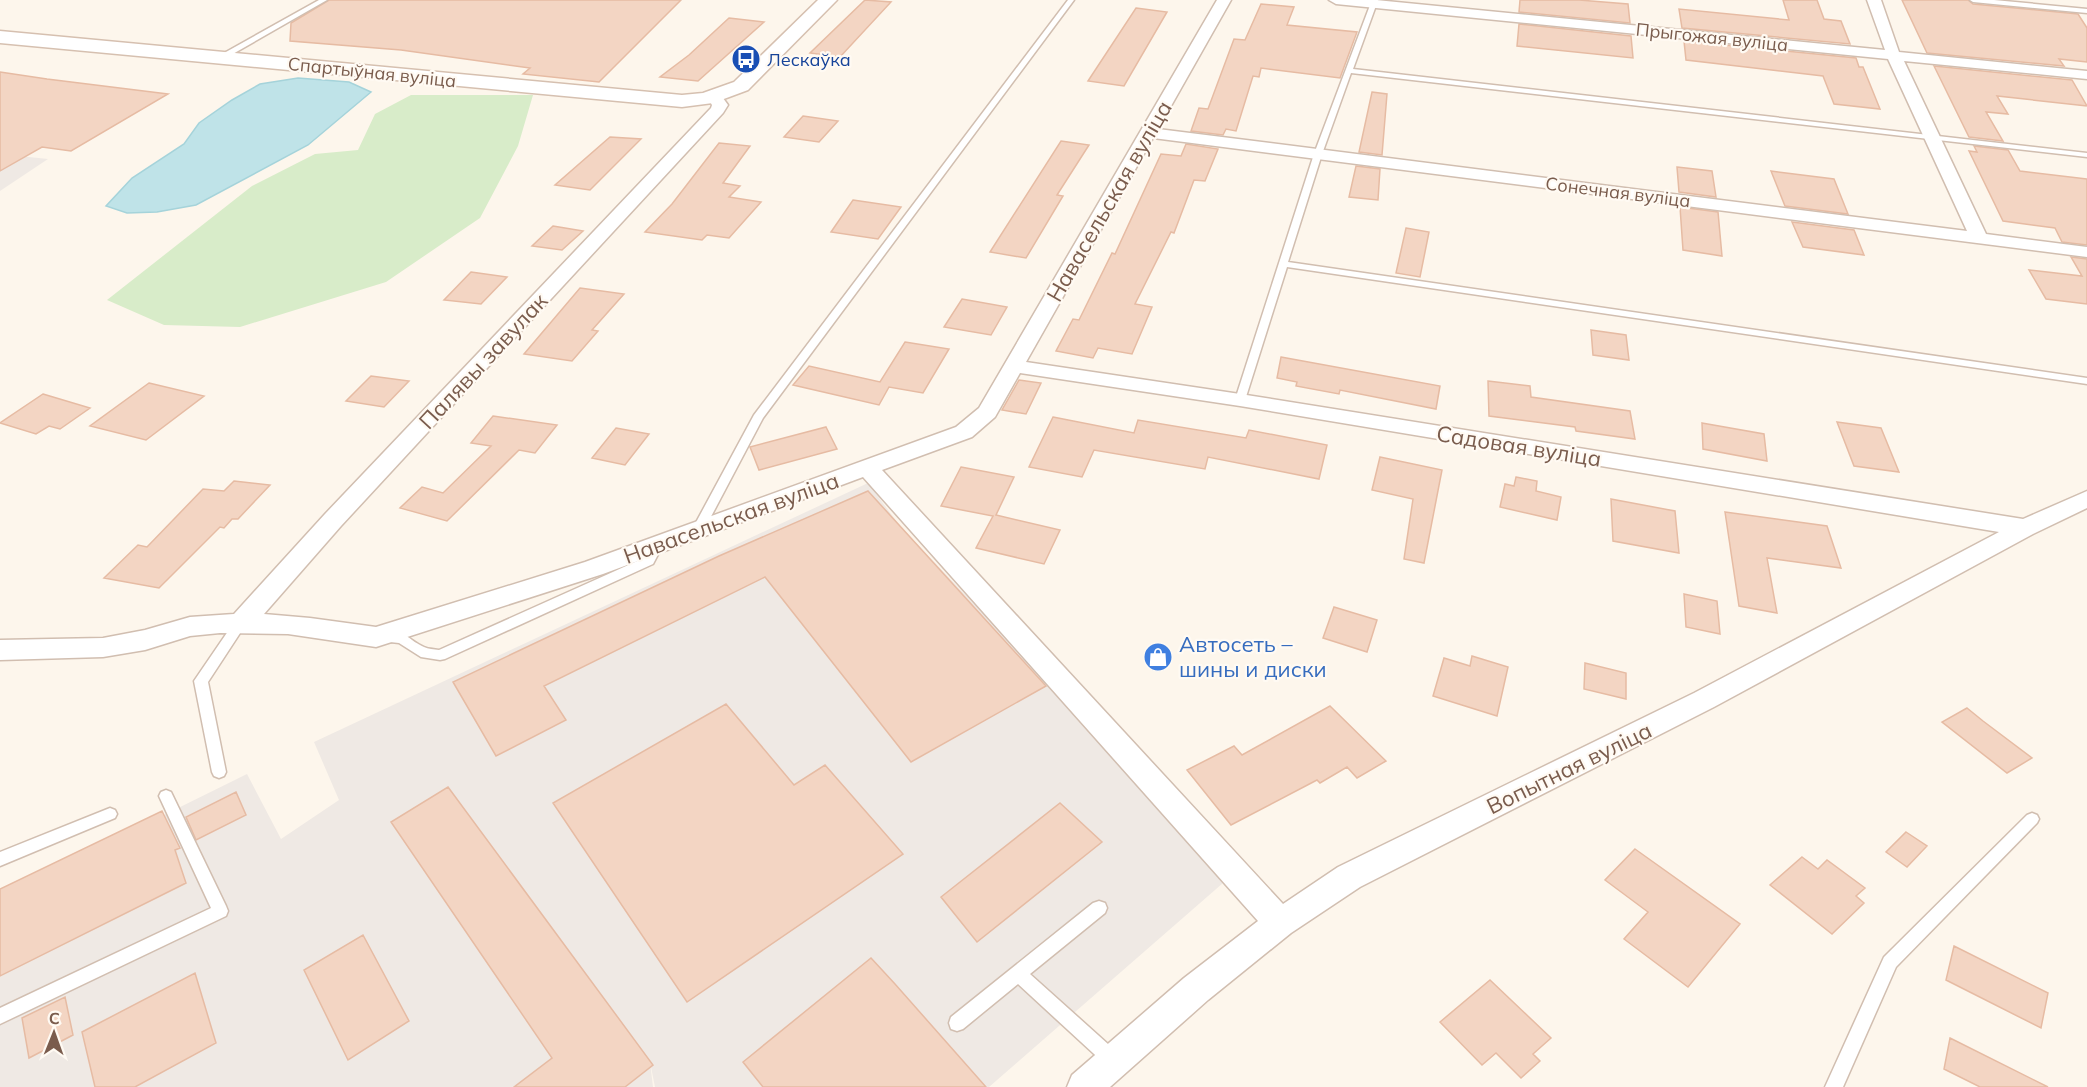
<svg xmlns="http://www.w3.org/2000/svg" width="2087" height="1087" viewBox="0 0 2087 1087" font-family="Mulish,sans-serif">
<rect width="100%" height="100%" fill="#fdf6ec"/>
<path fill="#efe9e4" d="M 0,154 L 48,159 L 0,191 Z
M 868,483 L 900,526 L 1050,684 L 1223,883 L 989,1087 L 655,1087 L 650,1062 L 653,1087 L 0,1087 L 0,889 L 164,815 L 247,774 L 281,839 L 339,800 L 314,742 Z"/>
<path fill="#d8ecc9" d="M 411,95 L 533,95 L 518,146 L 480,218 L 386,282 L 240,327 L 164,325 L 107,300 L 252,186 L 315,154 L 358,150 L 375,114 Z"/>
<path fill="#bfe3e8" stroke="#a5d3da" stroke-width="1.5" d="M 298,78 L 349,82 L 371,92 L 308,145 L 196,205 L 157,212 L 127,213 L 106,206 L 132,178 L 184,144 L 199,123 L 232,100 L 260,84 Z"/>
<path fill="#f3d5c3" stroke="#e6bba3" stroke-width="1.5" d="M 329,0 L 681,0 L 599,82 L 523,74 L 530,68 L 401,50 L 290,41 L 291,23 Z
M 865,0 L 891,2 L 840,57 L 810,53 Z
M 1520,0 L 1579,0 L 1628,4 L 1630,23 L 1519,12 Z
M 1783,0 L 1817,0 L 1824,19 L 1841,21 L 1850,44 L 1682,28 L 1679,9 L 1789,20 Z
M 1902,0 L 1968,0 L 1973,4 L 2078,14 L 2087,28 L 2087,62 L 2059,59 L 2064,66 L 1927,53 Z
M 1261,4 L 1294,7 L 1287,25 L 1357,32 L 1340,78 L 1261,68 L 1259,77 L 1253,76 L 1236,131 L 1226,129 L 1223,135 L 1191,131 L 1199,108 L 1208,109 L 1234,39 L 1245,40 Z
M 1136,8 L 1167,12 L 1124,86 L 1088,81 Z
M 729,18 L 764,22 L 698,81 L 660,77 L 689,55 Z
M 1519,24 L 1631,36 L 1633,58 L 1517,46 Z
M 1684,41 L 1856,58 L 1859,67 L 1863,67 L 1880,109 L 1834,104 L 1823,76 L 1686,60 Z
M 1934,66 L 2072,80 L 2087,106 L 1997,96 L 2008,114 L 1986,112 L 2003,141 L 1969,137 Z
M 0,72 L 47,79 L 168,94 L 71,151 L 42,147 L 0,171 Z
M 1372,92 L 1387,94 L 1382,155 L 1359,152 Z
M 803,116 L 838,121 L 819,142 L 784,137 Z
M 610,137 L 641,139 L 590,190 L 555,185 Z
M 1061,141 L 1089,145 L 1057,195 L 1063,196 L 1026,258 L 990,252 Z
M 719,143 L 750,146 L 723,183 L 740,186 L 729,197 L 761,202 L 729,238 L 707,235 L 702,240 L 645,232 L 672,204 Z
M 1186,144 L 1218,149 L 1205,181 L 1194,180 L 1174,233 L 1171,232 L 1135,304 L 1152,307 L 1132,354 L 1098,348 L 1093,358 L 1056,351 L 1073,319 L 1079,320 L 1112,253 L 1115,254 L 1161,154 L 1181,156 Z
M 1974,146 L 2008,150 L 2020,171 L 2087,179 L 2087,245 L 2062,242 L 2055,228 L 2003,221 L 1969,151 L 1977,152 Z
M 1356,166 L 1380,169 L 1378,200 L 1349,197 Z
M 1677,167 L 1712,171 L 1716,197 L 1679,192 Z
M 1771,171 L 1834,179 L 1848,214 L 1785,206 Z
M 853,200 L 901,207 L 878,239 L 831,232 Z
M 1680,207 L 1718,212 L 1722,256 L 1683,250 Z
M 1792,222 L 1854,230 L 1864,255 L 1803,247 Z
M 553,226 L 583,231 L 562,250 L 532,246 Z
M 1406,228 L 1429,232 L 1420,277 L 1396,273 Z
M 2071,257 L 2087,259 L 2087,304 L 2046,299 L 2029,270 L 2082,276 Z
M 471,272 L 507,277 L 481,304 L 444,300 Z
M 580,288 L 624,294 L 592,330 L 598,331 L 572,361 L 524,354 Z
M 962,299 L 1007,307 L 991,335 L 944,327 Z
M 1591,330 L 1626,335 L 1629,360 L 1593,355 Z
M 905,342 L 949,349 L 923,393 L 889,387 L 879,405 L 793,385 L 809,366 L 880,382 Z
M 1281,357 L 1440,386 L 1436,409 L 1340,390 L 1339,394 L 1296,386 L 1297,382 L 1277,378 Z
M 371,376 L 409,381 L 384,407 L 346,401 Z
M 1019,380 L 1041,383 L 1026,414 L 1002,410 Z
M 1488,381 L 1530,386 L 1531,397 L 1630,411 L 1635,439 L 1576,431 L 1575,427 L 1489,416 Z
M 149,383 L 204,396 L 146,440 L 90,426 Z
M 43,394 L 90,408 L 60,429 L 49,426 L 36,434 L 0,423 Z
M 493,416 L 557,425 L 535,453 L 519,450 L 447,521 L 400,508 L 422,487 L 443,493 L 491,446 L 471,443 Z
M 1053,417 L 1134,433 L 1138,420 L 1246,438 L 1249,430 L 1327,445 L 1319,479 L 1208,457 L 1205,469 L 1094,450 L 1082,477 L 1029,467 Z
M 1837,422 L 1881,428 L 1899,472 L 1854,466 Z
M 1702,423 L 1764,434 L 1767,461 L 1703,449 Z
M 826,427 L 837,449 L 759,470 L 750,447 Z
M 616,428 L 649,434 L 625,465 L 592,458 Z
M 1380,457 L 1442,470 L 1424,563 L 1404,559 L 1413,499 L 1372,490 Z
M 961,467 L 1014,477 L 996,515 L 1060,530 L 1044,564 L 976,548 L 993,516 L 941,506 Z
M 1516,477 L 1537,481 L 1536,491 L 1561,497 L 1557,520 L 1500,507 L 1505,484 L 1514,486 Z
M 234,481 L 270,485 L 238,519 L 232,519 L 224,528 L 220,527 L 159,588 L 104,578 L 138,545 L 147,547 L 203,489 L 224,491 Z
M 868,491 L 1046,686 L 911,762 L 765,577 L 544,686 L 566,720 L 496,756 L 453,682 L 719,556 Z
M 1611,499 L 1675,511 L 1679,553 L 1613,541 Z
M 1725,512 L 1827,526 L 1841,568 L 1767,558 L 1777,613 L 1739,606 Z
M 1684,594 L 1717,601 L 1720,634 L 1686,627 Z
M 1334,607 L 1377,620 L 1367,652 L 1323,638 Z
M 1472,656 L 1508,667 L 1497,716 L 1433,696 L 1444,658 L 1470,666 Z
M 1585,663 L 1626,673 L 1626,699 L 1584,689 Z
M 726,704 L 794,785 L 825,765 L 903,854 L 687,1002 L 553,803 Z
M 1330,706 L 1386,761 L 1357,778 L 1347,767 L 1320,783 L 1317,780 L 1231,825 L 1187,770 L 1234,746 L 1242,755 Z
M 1967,708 L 1983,721 L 2032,758 L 2007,773 L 1942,722 Z
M 448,787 L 653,1065 L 625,1087 L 514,1087 L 552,1058 L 391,822 Z
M 236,792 L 246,815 L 196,840 L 186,817 Z
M 1060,803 L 1102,842 L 977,942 L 941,897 Z
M 162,811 L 180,848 L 175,850 L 186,883 L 0,976 L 0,889 Z
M 1906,832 L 1927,846 L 1907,867 L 1886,852 Z
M 1635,849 L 1740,924 L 1688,987 L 1624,939 L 1648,912 L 1605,880 Z
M 1802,857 L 1818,869 L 1827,860 L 1865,888 L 1856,896 L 1864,903 L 1832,934 L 1770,885 Z
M 363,935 L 409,1021 L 348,1060 L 304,970 Z
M 1954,946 L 2048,993 L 2041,1028 L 1946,980 Z
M 871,958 L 895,984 L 986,1087 L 763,1087 L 743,1062 Z
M 195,973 L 216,1043 L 135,1087 L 95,1087 L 82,1032 Z
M 1490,980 L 1551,1038 L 1533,1054 L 1540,1061 L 1521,1078 L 1496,1053 L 1482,1065 L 1440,1022 Z
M 65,997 L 73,1035 L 29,1058 L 22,1018 Z
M 1950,1038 L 2048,1087 L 1980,1087 L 1944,1069 Z"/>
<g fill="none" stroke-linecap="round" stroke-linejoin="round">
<g stroke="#d1beb0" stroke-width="3">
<path id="service" d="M 319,0 L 327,0 L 224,59 L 217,57 Z
M 1068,0 L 1074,0 L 763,418 L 705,528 L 699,532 L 695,531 L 693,528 L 754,415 Z
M 1372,0 L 1378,0 L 1353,69 L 2087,153 L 2087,157 L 1351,73 L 1322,154 L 1288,262 L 2087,378 L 2087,384 L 1287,267 L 1245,400 L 1240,403 L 1236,402 L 1235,400 L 1314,154 Z
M 1970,0 L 1994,0 L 2087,9 L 2087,13 L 1973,2 Z
M 658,539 L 664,543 L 653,564 L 445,659 L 440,660 L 421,657 L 399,643 L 381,641 L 380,638 L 381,635 C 406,628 406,639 424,647 C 428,649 434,649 439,650 L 644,558 L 654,540 Z
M 240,619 L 245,621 L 246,624 L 208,682 L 226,772 L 224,776 L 219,778 L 214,776 L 212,772 L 194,681 L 235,621 Z
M 166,790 L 171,792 L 226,906 L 228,911 L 226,916 L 0,1024 L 0,1008 L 211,908 L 159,796 L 161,792 Z
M 110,808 L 115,810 L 117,814 L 115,818 L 0,866 L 0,852 Z
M 2032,813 L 2037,815 L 2039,819 L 2037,823 L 1896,967 L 1843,1087 L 1825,1087 L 1884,957 L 2027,815 Z
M 1099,901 L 1105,903 L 1107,908 L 1105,913 L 1030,974 L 1118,1053 L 1121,1059 L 1118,1065 L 1112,1067 L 1106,1065 L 1018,984 L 963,1029 L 957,1031 L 951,1029 L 949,1023 L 951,1017 L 1093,903 Z"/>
</g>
<g stroke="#d1beb0" stroke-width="3">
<path id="minor" d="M 1217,0 L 1231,0 L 1158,129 L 1967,231 L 1888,59 L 1336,4 L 1329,0 L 1376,0 L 1885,50 L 1867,0 L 1881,0 L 1899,52 L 2087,71 L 2087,79 L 1904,61 L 1986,234 L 2087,247 L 2087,257 L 1153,138 L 1026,362 L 1240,394 L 2023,519 L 2087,491 L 2087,508 L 2033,534 L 1714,707 L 1360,887 L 1291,933 L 1208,1000 L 1110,1087 L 1067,1087 L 1072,1075 L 1184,978 L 1258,921 L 863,477 L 603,574 L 376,647 L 288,634 L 220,633 L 190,636 L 145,650 L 103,657 L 0,660 L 0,640 L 103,638 L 145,630 L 190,617 L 234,614 L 325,514 L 711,108 L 712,105 L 707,97 L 715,92 L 720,94 L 728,105 L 723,113 L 341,526 L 264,614 L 310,618 L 376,627 L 585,562 L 956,427 L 979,408 ZM 1020,373 L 1240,406 L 1999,532 L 1694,693 L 1338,867 L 1283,904 L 882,470 L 972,437 L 995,417 Z"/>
</g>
<g stroke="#d6c0b0" stroke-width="3">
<path id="secondary" d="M 818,0 L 837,0 L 748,90 L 713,103 L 682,107 L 0,43 L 0,31 L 682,95 L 703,93 L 734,82 Z"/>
</g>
<use href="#service" fill="#fff" fill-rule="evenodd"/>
<use href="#minor" fill="#fff" fill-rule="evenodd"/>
<use href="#secondary" fill="#fff" fill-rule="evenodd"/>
</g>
<defs>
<g id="bus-disc" transform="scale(1.5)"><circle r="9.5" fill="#1a4fb4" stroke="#fffaf3"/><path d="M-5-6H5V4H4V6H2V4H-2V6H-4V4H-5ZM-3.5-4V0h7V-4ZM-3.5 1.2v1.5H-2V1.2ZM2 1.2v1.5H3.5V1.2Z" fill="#fff"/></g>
<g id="shop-disc" transform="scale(1.5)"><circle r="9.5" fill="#3f7fe0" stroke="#fffaf3"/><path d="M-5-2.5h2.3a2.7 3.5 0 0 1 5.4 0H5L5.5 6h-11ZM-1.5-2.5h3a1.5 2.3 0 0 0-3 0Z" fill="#fff"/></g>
</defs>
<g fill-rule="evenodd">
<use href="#bus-disc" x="746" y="59"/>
<use href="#shop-disc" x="1158" y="657"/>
</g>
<g text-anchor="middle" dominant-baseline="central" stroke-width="4.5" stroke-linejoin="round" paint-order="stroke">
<g font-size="18" fill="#7a5c4d" stroke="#fffaf3">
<text transform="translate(1712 37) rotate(6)">Прыгожая вуліца</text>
<text transform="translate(372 72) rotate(6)">Спартыўная вуліца</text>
<text transform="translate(1618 192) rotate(7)">Сонечная вуліца</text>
</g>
<g font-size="18" fill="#164399" stroke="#fffaf3" text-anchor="start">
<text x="767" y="59">Лескаўка</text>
</g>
<g font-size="22" fill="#7a5c4d" stroke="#fffaf3">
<text transform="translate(1109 201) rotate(-60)">Навасельская вуліца</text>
<text transform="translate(483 361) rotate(-47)">Палявы завулак</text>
<text transform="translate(1519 446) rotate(9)">Садовая вуліца</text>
<text transform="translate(731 518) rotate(-20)">Навасельская вуліца</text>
<text transform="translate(1569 768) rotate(-26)">Вопытная вуліца</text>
</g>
<g font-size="22" fill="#366cbe" stroke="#fffaf3" text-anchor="start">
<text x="1179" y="644">Автосеть –<tspan x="1179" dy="25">шины и диски</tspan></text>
</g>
</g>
<g transform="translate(54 1033) rotate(1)" stroke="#fffaf3" stroke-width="4.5" paint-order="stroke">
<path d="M0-4.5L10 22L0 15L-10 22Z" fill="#7a5c4d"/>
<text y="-9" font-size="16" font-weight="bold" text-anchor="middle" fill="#7a5c4d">С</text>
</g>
</svg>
